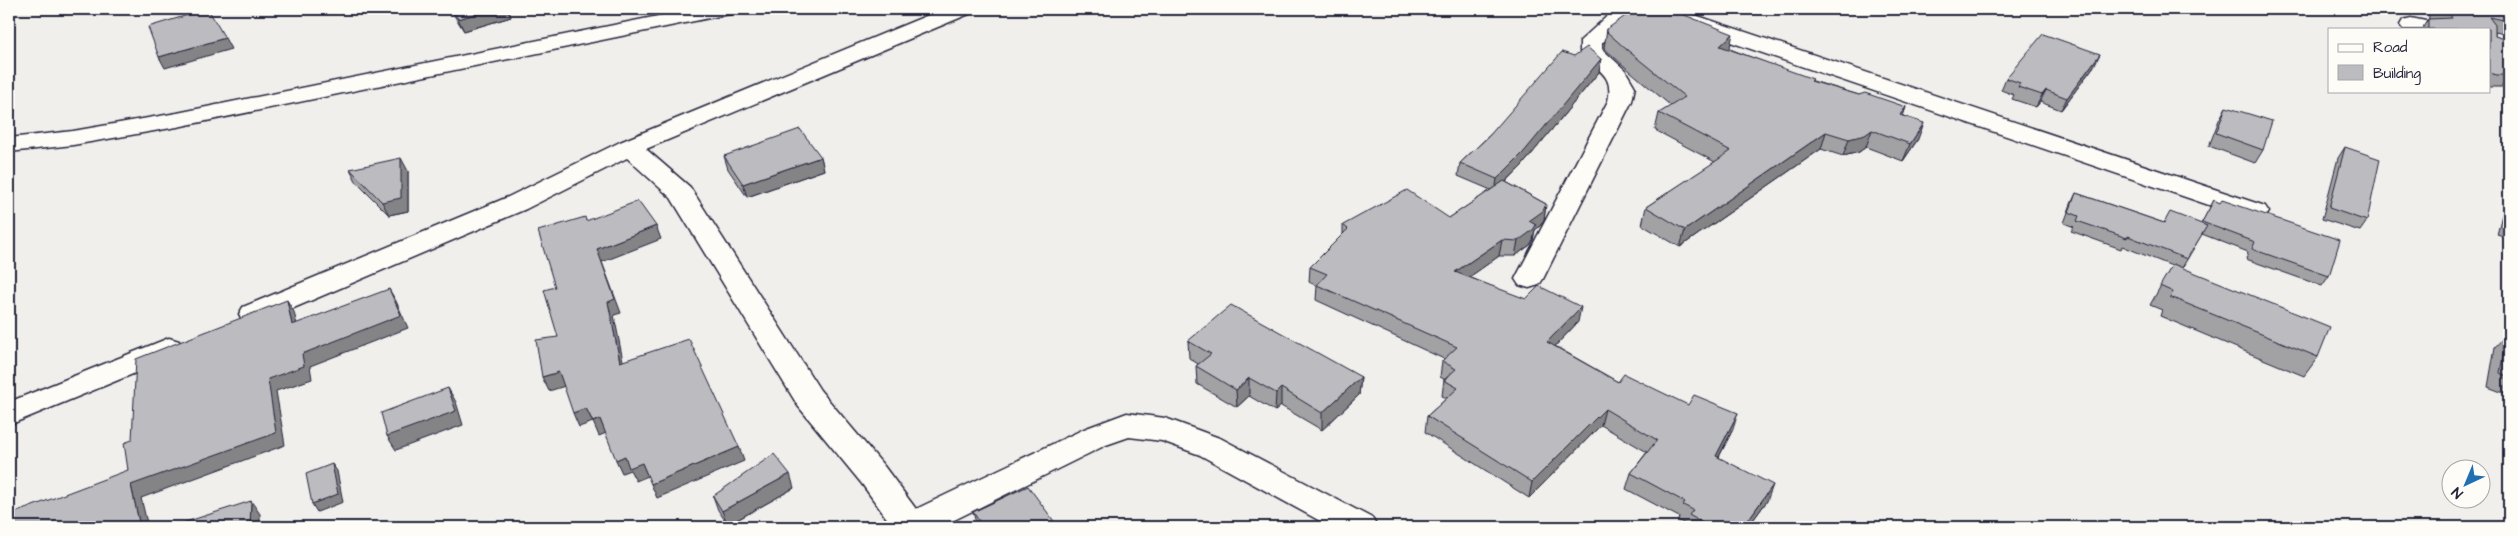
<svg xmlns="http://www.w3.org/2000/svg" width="2518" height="536" viewBox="0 0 2518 536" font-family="'Architects Daughter',sans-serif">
<rect width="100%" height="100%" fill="#f0efec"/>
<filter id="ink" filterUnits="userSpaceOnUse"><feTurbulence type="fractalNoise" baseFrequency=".02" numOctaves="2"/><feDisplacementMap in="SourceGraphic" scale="10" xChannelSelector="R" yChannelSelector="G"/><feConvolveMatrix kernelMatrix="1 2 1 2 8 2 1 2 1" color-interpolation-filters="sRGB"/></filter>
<g filter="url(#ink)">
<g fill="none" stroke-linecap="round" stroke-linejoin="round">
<g stroke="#22223b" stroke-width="3">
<path id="minor" d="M 693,9 L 735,9 L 732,14 L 724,15 L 177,127 L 73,145 L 9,152 L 9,138 L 73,131 L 177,113 Z
M 943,9 L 972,9 L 969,14 L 646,149 L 690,187 L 820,390 L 884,466 L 916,509 L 1084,429 L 1127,413 L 1165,418 L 1222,439 L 1372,518 L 1377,527 L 1331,527 L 1200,455 L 1162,441 L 1129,437 L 1106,445 L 940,527 L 893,527 L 862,484 L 798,406 L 671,198 L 627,158 L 526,209 L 263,321 L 253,324 L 243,321 L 239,314 L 243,307 L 508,197 L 620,142 Z
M 1615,9 L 1639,9 L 1602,43 L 1602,49 L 1625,70 L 1635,87 L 1632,101 L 1543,279 L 1539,285 L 1529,288 L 1519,285 L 1515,279 L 1608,101 C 1615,72 1594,71 1580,51 L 1580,41 Z
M 1645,9 L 1677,9 L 2265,206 L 2269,212 L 2265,218 L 2256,220 L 2247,218 L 1648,14 Z
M 2411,18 L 2440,24 L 2443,29 L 2403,29 L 2400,25 L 2403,20 Z
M 169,338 L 179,341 L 184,348 L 179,355 L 9,425 L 9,402 Z"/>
</g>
<use href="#minor" fill="#fdfcf7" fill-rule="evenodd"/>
</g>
<path fill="#a2a2a5" stroke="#22223b" d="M 450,9 L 508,9 L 511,17 L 464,31 Z
M 2428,9 L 2509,9 L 2509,34 L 2495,31 L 2495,36 L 2509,44 L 2509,85 L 2501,87 L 2489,87 L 2489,29 L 2422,29 L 2428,19 L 2429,19 Z
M 1607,29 L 1730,49 L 1813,81 L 1859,95 L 1906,107 L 1903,116 L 1918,139 L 1903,161 L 1866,147 L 1859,152 L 1843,156 L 1821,149 L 1680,247 L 1642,225 L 1646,207 L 1715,162 L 1655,130 L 1659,113 L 1671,106 L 1623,65 L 1604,48 Z
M 1574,56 L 1601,59 L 1599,72 L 1521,167 L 1506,182 L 1546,204 L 1544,220 L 1540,226 L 1535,230 L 1533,240 L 1530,245 L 1515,256 L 1499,256 L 1469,277 L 1578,322 L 1555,346 L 1618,382 L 1733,429 L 1719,457 L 1767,501 L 1748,527 L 1685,527 L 1686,525 L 1678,520 L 1679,517 L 1626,489 L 1631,473 L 1647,452 L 1601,425 L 1529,498 L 1425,432 L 1427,416 L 1447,398 L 1442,396 L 1444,379 L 1440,377 L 1442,361 L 1444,359 L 1316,300 L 1317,286 L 1309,282 L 1310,267 L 1343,234 L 1343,225 L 1449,218 L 1491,190 L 1458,176 L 1460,163 Z
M 2094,66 L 2061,110 L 2040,102 L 2036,107 L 2012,99 L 2014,95 L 2001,90 L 2006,78 Z
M 2226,107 L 2263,150 L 2255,163 L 2209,146 L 2219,120 Z
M 2345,147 L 2367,221 L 2360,231 L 2322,219 L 2338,158 Z
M 724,156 L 821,157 L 824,170 L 747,197 L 728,169 Z
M 350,169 L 408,171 L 408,211 L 389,215 L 357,183 Z
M 2076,193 L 2164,223 L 2201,224 L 2214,200 L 2329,276 L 2322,286 L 2246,259 L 2248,252 L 2202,234 L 2182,268 L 2318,357 L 2304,376 L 2160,316 L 2162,310 L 2150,305 L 2172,266 L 2122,246 L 2121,249 L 2071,231 L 2074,227 L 2064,223 L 2071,204 Z
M 2509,199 L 2509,247 L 2505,245 L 2506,238 L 2497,235 L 2504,206 Z
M 2507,334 L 2509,334 L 2509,395 L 2488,387 L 2495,347 Z
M 1188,341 L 1361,377 L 1359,395 L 1322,430 L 1281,406 L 1275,411 L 1249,396 L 1237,407 L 1197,384 L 1196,366 L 1198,364 L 1189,358 Z
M 794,488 L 728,525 L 718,510 L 713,496 Z
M 973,512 L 1056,527 L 977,527 Z"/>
<path fill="#848486" stroke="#22223b" d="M 492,9 L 508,9 L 511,17 L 464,31 L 458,19 Z
M 1733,34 L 1729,51 L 1720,46 Z
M 225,38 L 231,49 L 165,68 L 159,57 Z
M 2100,54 L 2094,66 L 2061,110 L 2067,98 Z
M 1601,59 L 1599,72 L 1521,167 L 1495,192 L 1497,179 Z
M 2509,75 L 2509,85 L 2501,87 Z
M 2046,90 L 2040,102 L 2036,107 L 2042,95 Z
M 1906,107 L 1900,124 L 1900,115 Z
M 1924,123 L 1918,139 L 1903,161 L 1910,144 Z
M 1872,130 L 1866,147 L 1859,152 L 1843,156 L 1849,139 Z
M 1826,132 L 1821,149 L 1680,247 L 1685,230 Z
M 821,157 L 824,170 L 747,197 L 743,184 Z
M 401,158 L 408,171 L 408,211 L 389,215 L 382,202 Z
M 1546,204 L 1544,220 L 1540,226 L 1535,230 L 1533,240 L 1530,245 L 1515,256 L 1518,241 L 1529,221 Z
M 656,226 L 661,239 L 602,262 L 621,313 L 614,315 L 626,376 L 620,362 L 597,249 Z
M 1502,240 L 1499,256 L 1454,288 L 1455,272 Z
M 389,289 L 396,301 L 408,328 L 310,366 L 312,379 L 276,391 L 285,445 L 141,498 L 148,527 L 140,527 L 131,485 L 268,379 Z
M 287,300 L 294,312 L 300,338 L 292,325 Z
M 1581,307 L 1578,322 L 1544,358 L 1547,342 Z
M 559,372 L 565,386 L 549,391 L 542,377 Z
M 1361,377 L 1359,395 L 1322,430 L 1322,413 Z
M 1249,378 L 1249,396 L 1237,407 L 1236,390 Z
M 448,388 L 456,402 L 463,425 L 396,450 L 387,436 Z
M 1281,388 L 1281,406 L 1275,411 L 1276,393 Z
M 586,408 L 593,422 L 579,427 L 573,413 Z
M 1605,409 L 1601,425 L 1529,498 L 1532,482 Z
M 1738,413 L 1733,429 L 1711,472 L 1716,456 Z
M 600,419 L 606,433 L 599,436 L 593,422 Z
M 739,447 L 744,461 L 657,498 L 651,484 Z
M 625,456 L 642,463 L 648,476 L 636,481 L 630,470 L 622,473 L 616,460 Z
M 332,464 L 337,471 L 343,502 L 317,512 L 312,504 Z
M 790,474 L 794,488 L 728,525 L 722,511 Z
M 1773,485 L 1767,501 L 1748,527 L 1743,527 Z
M 251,501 L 260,514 L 260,527 L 250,527 Z
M 94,524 L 96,527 L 86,527 Z"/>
<path fill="#bcbcc0" stroke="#22223b" d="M 208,9 L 225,38 L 159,57 L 148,27 Z
M 452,9 L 492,9 L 458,19 Z
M 1635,9 L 1645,13 L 1651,9 L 1669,9 L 1733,34 L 1720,46 L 1813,79 L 1811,81 L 1859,95 L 1865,93 L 1906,107 L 1900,115 L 1924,123 L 1910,144 L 1872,130 L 1865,135 L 1849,139 L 1826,132 L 1685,230 L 1646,207 L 1731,151 L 1659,113 L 1685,97 L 1626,49 L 1607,32 L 1607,29 Z
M 2439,9 L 2509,9 L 2509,21 L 2489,17 L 2495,25 L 2495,36 L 2505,39 L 2509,44 L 2509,75 L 2497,75 L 2489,73 L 2489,29 L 2428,29 L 2428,19 L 2452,18 L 2448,11 Z
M 2043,34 L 2100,54 L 2067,98 L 2046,90 L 2042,95 L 2018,87 L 2020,83 L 2006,78 Z
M 1587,47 L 1601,59 L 1523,153 L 1497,179 L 1460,163 L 1489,136 L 1562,52 L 1574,56 Z
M 2226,107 L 2272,121 L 2263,150 L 2216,133 Z
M 800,129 L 821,157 L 743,184 L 724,156 Z
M 2345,147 L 2380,159 L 2367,221 L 2329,208 Z
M 401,158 L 401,198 L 382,202 L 350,169 Z
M 1504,181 L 1546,204 L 1543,211 L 1529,221 L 1536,225 L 1533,230 L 1518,241 L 1502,240 L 1455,272 L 1526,299 L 1539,286 L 1581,307 L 1547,342 L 1618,382 L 1624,374 L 1688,405 L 1694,395 L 1738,413 L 1716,456 L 1773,485 L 1743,527 L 1710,527 L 1689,515 L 1693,510 L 1683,505 L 1685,502 L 1631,473 L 1657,440 L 1605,409 L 1532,482 L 1427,416 L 1458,388 L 1444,380 L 1456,369 L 1442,361 L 1457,347 L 1317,285 L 1327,274 L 1310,267 L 1348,229 L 1343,225 L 1407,190 L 1449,218 Z
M 2076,193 L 2164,223 L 2170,212 L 2207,226 L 2187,259 L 2128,236 L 2127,238 L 2077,221 L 2079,216 L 2069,212 Z
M 2214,200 L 2220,203 L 2222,200 L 2340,240 L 2329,276 L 2252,249 L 2255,242 L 2202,222 Z
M 638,201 L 656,226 L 597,249 L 615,299 L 608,302 L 620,362 L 689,339 L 739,447 L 651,484 L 642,463 L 629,468 L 625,456 L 616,460 L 600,419 L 593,422 L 586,408 L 573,413 L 559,372 L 542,377 L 536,340 L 558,337 L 544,290 L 555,287 L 538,231 L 585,217 L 586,221 Z
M 2509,213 L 2509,222 L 2507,221 Z
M 2173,264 L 2330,327 L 2318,357 L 2170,297 L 2173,292 L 2160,286 Z
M 389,289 L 401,315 L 302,354 L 304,366 L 268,379 L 276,433 L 131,485 L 140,527 L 94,527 L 94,524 L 86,527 L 9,527 L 9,515 L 128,470 L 124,443 L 132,440 L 136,359 L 287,300 L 292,325 Z
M 1231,305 L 1361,377 L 1322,413 L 1281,388 L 1276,393 L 1249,378 L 1236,390 L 1196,366 L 1211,354 L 1188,341 Z
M 2507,334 L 2509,334 L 2509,377 L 2500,373 Z
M 448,388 L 456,411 L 387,436 L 381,413 Z
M 774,454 L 790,474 L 722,511 L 713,496 Z
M 332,464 L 338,494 L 312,504 L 306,474 Z
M 1028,486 L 1056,524 L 1050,527 L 983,527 L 973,512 Z
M 251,501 L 250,527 L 170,527 Z"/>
</g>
<rect width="2518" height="536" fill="none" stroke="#fdfcf7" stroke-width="30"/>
<rect x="15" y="15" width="2488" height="506" fill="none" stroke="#22223b" stroke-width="2" filter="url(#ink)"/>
<rect x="2328" y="28" width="162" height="65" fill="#fdfcf7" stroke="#a5a5ac"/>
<rect x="2338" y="44" width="25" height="8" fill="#fdfcf7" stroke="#a5a5ac"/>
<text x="2373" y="52" font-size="15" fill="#22223b">Road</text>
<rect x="2338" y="65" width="25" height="15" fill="#bcbcc0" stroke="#a5a5ac"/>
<text x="2373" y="78" font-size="15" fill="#22223b">Building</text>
<g transform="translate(2466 484) rotate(224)"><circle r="24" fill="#fdfcf7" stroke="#a5a5ac"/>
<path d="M0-4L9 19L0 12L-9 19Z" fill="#1f6fb2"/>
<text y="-8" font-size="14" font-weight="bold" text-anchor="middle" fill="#22223b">N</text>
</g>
</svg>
